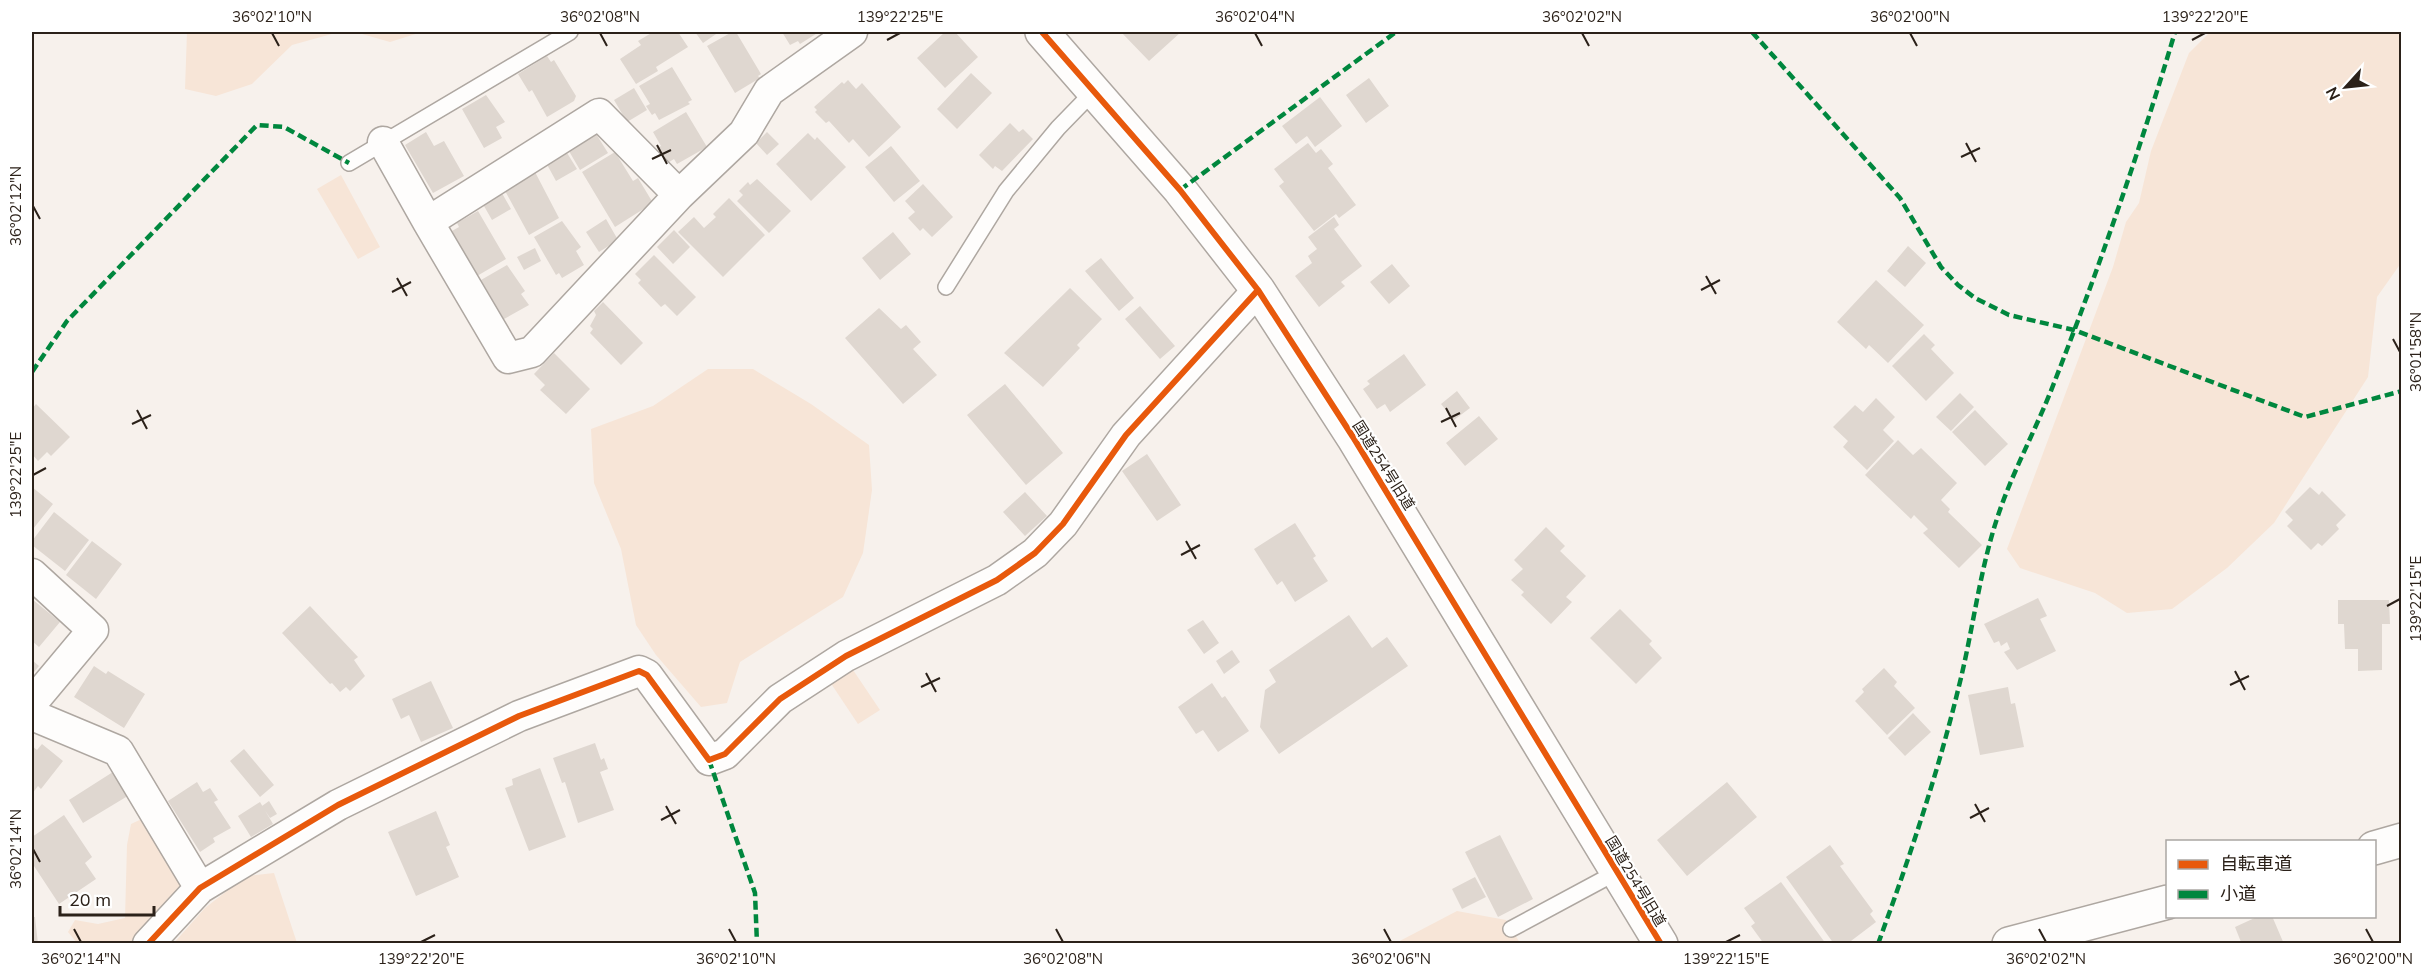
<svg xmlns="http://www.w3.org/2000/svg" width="2433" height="975" viewBox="0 0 2433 975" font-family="Mulish,'Noto Sans JP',sans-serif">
<rect width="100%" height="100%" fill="#f7f1ec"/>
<path fill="#f7e5d7" d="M 187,32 L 339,32 L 292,45 L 252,84 L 216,96 L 185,89 Z
M 355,32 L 422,32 L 390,42 Z
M 2210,32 L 2401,32 L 2401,263 L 2377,297 L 2368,377 L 2274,523 L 2227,568 L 2172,609 L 2127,613 L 2095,593 L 2020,568 L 2007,549 L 2113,267 L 2126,222 L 2139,203 L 2151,151 L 2189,53 Z
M 341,175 L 380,247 L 358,259 L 317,189 Z
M 708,369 L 753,369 L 811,404 L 869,445 L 872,490 L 863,553 L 843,597 L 740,662 L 727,703 L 701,707 L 656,655 L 636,625 L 621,549 L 594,483 L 591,429 L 653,406 Z
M 849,664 L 880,710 L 858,724 L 828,679 Z
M 146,817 L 185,883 L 137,943 L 77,943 L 68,932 L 75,920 L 98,924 L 125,918 L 127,845 L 131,824 Z
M 274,873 L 297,943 L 173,944 L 205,908 L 246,876 Z
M 1457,911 L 1506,920 L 1520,943 L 1394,944 Z"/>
<path fill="#dfd7d0" d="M 653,32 L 678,32 L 688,47 L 656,67 L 658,71 L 636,84 L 620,59 L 641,45 L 638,41 Z
M 695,32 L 719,32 L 703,43 Z
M 732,32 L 736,32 L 761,74 L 758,76 L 760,78 L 735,93 L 707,46 Z
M 782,32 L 819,32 L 800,44 L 798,41 L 790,45 Z
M 945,32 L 955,32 L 978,57 L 945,88 L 917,58 Z
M 1121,32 L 1181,32 L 1149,61 Z
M 547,56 L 551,62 L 554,60 L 576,96 L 574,101 L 547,117 L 532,90 L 529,92 L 518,74 Z
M 672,67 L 692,100 L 688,102 L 690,104 L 659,120 L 655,113 L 652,115 L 646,106 L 650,104 L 639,86 Z
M 971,73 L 992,93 L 957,129 L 937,109 Z
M 1369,78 L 1389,106 L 1366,123 L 1346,95 Z
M 848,80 L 856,89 L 862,83 L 901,127 L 869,157 L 853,139 L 849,143 L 829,121 L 826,123 L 815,112 L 817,110 L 814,107 L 842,82 L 844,84 Z
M 634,88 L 647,110 L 627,122 L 614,100 Z
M 486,95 L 505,122 L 496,127 L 502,138 L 484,148 L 462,109 Z
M 1320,97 L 1342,126 L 1315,147 L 1307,136 L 1296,144 L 1282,126 Z
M 686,112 L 707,147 L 677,164 L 674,159 L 666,164 L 657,148 L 661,146 L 653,132 Z
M 1010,123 L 1019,132 L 1023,129 L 1033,139 L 1002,171 L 995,166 L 993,169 L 979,155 Z
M 593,129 L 608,153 L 580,170 L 566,146 Z
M 426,132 L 434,146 L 444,141 L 464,176 L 433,193 L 405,145 Z
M 767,132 L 779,144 L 767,155 L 756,143 Z
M 808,133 L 815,140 L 817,137 L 846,167 L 811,201 L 776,164 Z
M 1308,143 L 1316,153 L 1321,149 L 1333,164 L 1328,168 L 1356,205 L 1339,218 L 1336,214 L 1314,231 L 1279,186 L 1284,182 L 1274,169 Z
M 891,146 L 920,181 L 894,202 L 865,167 Z
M 564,148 L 577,169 L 556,181 L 544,159 Z
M 615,152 L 633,181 L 638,178 L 653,203 L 615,227 L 582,172 Z
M 535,172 L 559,218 L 529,235 L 504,189 Z
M 757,179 L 791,211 L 769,233 L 737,201 L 743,195 L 739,191 L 748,182 L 750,185 Z
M 923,184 L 953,217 L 932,237 L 923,228 L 920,231 L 908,218 L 915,212 L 905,201 Z
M 499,188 L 511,209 L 492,220 L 480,199 Z
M 729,198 L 765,235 L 723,277 L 678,232 L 694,217 L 704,228 L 716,217 L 713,214 Z
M 478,211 L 506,259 L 477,276 L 452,231 L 459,227 L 457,223 Z
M 1334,217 L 1339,225 L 1334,229 L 1362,266 L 1341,282 L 1345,286 L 1319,307 L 1295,276 L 1312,263 L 1308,256 L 1317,249 L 1308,237 Z
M 606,219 L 618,240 L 599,252 L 586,232 Z
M 562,221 L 581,247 L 576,251 L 584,265 L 562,278 L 559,273 L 556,275 L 534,237 Z
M 674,230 L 690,247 L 673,264 L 657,247 Z
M 893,232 L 911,254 L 880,280 L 862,258 Z
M 1908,246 L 1926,263 L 1905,287 L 1887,271 Z
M 535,248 L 541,261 L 524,270 L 517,257 Z
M 654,255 L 696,297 L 677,316 L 665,304 L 661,307 L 638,283 L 641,280 L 635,274 Z
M 1101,258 L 1134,298 L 1119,311 L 1085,271 Z
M 1392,264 L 1410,286 L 1389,304 L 1370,282 Z
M 507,265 L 525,291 L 521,294 L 529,305 L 504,319 L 481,280 Z
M 1876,280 L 1924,325 L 1888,363 L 1869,345 L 1866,349 L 1837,322 Z
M 1070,288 L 1102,319 L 1077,345 L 1080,348 L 1043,387 L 1004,353 Z
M 603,302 L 643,343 L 621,365 L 590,333 L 593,329 L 590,326 L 596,315 L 594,311 Z
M 1140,306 L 1175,346 L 1160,359 L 1125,319 Z
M 879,308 L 901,329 L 906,325 L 921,342 L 913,349 L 937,375 L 903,404 L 845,338 Z
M 1924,334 L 1935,345 L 1931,349 L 1954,373 L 1926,401 L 1892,366 Z
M 554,353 L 590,389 L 566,414 L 540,390 L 545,385 L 534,374 Z
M 1404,354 L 1426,385 L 1390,412 L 1385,404 L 1377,409 L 1363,389 L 1370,384 L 1367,381 Z
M 1005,384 L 1063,453 L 1026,485 L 967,415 Z
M 1457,391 L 1470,408 L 1454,420 L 1441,404 Z
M 1960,393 L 1974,407 L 1951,431 L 1936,417 Z
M 1876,398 L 1895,417 L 1883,430 L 1894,441 L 1867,470 L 1843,447 L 1848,441 L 1833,427 L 1855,405 L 1863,412 Z
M 36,404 L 70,437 L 51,456 L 47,452 L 38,461 L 32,454 L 32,409 Z
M 1975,410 L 2008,444 L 1985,466 L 1952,432 Z
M 1479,416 L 1498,439 L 1465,466 L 1446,443 Z
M 1898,440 L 1913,455 L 1921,448 L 1957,483 L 1941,500 L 1950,509 L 1948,512 L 1982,545 L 1959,568 L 1923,533 L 1928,529 L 1914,515 L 1911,519 L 1865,475 Z
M 1147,454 L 1181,505 L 1157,521 L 1122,471 Z
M 32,487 L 53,504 L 33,529 L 32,528 Z
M 2310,487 L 2319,495 L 2322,491 L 2346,515 L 2336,525 L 2339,529 L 2322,546 L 2318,543 L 2311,550 L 2287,526 L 2293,520 L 2285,512 Z
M 1025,492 L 1047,516 L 1025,536 L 1003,512 Z
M 54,512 L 89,540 L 65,571 L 32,545 L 32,541 Z
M 1295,523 L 1316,556 L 1313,558 L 1328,581 L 1295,602 L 1282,581 L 1277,585 L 1254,549 Z
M 1546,527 L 1565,546 L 1560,551 L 1586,576 L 1566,597 L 1572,602 L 1551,624 L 1521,595 L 1524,592 L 1511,580 L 1523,569 L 1514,560 Z
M 92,541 L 122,564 L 96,599 L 66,575 Z
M 2038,598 L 2047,616 L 2040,619 L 2056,651 L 2017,670 L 2004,652 L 2010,649 L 2007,642 L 2001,646 L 1999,641 L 1994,643 L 1984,624 Z
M 32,599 L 60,622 L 39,647 L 32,641 Z
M 2338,600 L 2389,600 L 2390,624 L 2382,624 L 2382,670 L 2358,671 L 2358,649 L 2345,649 L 2344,624 L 2338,624 Z
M 310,606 L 358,657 L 354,660 L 365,676 L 350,691 L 346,687 L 340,692 L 332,683 L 330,684 L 282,633 Z
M 1620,609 L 1652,641 L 1649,644 L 1662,658 L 1636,684 L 1590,638 Z
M 1349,615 L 1372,648 L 1387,637 L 1408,666 L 1279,754 L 1260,727 L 1265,690 L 1276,682 L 1269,670 Z
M 1203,620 L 1219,643 L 1204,654 L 1187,630 Z
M 1232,650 L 1240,662 L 1224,674 L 1216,661 Z
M 32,660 L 39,666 L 34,672 L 32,671 Z
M 94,666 L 106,674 L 108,671 L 145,694 L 124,728 L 74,697 Z
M 1884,668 L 1897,682 L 1894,686 L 1915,708 L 1887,735 L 1855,701 L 1864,692 L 1862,689 Z
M 431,681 L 453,728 L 421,742 L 409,715 L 401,719 L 392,699 Z
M 1212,683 L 1222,698 L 1225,696 L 1249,731 L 1218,752 L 1203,730 L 1196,734 L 1178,707 Z
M 2008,687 L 2011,704 L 2015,703 L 2024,747 L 1980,755 L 1968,695 Z
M 1913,713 L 1931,732 L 1905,756 L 1888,738 Z
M 595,743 L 601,760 L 604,758 L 608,769 L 600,772 L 614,810 L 578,823 L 565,782 L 562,783 L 553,758 Z
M 42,744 L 63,761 L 41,789 L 38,786 L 32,794 L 32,746 L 37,750 Z
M 244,749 L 274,785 L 260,797 L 230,761 Z
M 540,768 L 566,837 L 529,851 L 505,788 L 513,785 L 512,779 Z
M 116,770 L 131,794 L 83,823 L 69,800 Z
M 197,782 L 203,792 L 210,788 L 218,800 L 214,802 L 231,828 L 213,838 L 215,842 L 200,852 L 168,801 Z
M 1727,782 L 1757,817 L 1687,876 L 1657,840 Z
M 269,801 L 277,814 L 270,818 L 262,806 Z
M 260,802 L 273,824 L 251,837 L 238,816 Z
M 436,811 L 450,845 L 446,847 L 459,877 L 416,896 L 388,832 Z
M 64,815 L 92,857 L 85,863 L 96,879 L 59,904 L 32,863 L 32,837 Z
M 1500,835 L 1533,899 L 1498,917 L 1465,852 Z
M 1830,845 L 1844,864 L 1840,866 L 1873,911 L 1870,914 L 1876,922 L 1847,944 L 1834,944 L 1786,877 Z
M 1475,877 L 1486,897 L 1462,909 L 1452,889 Z
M 1781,882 L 1826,944 L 1764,944 L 1751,926 L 1755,923 L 1744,908 Z
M 2259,916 L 2272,916 L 2284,944 L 2237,944 L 2241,942 L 2235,927 Z
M 32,917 L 35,917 L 38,944 L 32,944 Z"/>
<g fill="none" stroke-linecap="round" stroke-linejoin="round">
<g stroke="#aea7a1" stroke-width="18">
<path id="service" d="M 349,163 L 570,32
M 946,287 L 1006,191 L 1058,128 L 1094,91
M 1511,929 L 1617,872"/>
</g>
<g stroke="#aea7a1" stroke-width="33">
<path id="minor" d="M 383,142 L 428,222
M 679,195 L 599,114 L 428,222 L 508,358 L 532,352 L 679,195 L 744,133 L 769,91 L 852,32
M 32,574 L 93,630 L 32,703
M 32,715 L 118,751 L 200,888
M 148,944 L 200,888 L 338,805 L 519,716 L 639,671 L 647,675 L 709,760 L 725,754 L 780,699 L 846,656 L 997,580 L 1035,553 L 1063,524 L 1126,435 L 1258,290"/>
</g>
<g stroke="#aea7a1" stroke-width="36">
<path id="tertiary" d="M 1042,32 L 1180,190 L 1258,290 L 1353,437 L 1661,944
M 2374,848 L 2402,840
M 2009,944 L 2168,902"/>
</g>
<use href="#service" stroke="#fefdfc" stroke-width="15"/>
<use href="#minor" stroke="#fefdfc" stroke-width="30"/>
<use href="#tertiary" stroke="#fefdfc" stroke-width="33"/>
<path stroke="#00873e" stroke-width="4.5" stroke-dasharray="9 4.5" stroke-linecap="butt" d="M 1752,32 L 1900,198 L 1941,267 L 1958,285 L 1975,298 L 2009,315 L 2074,330 L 2305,417 L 2402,391
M 1180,190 L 1396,32
M 32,372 L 67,321 L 257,125 L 284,127 L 349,163
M 709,760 L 755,893 L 757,944
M 1878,944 C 1909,859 1938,773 1959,686 C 1974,626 1980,565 2001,507 C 2016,465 2038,425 2054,383 C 2099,268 2140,150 2175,32"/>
<g stroke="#fff" stroke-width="10">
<path id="cycleway" d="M 1042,32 L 1180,190 L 1258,290 L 1353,437 L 1661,944
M 148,944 L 200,888 L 338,805 L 519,716 L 639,671 L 647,675 L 709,760 L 725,754 L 780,699 L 846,656 L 997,580 L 1035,553 L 1063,524 L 1126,435 L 1258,290"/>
</g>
<use href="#cycleway" stroke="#e8590c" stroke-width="6"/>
</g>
<path fill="none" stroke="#2b2119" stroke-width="2" d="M 272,33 L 279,46M 600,33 L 607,46M 1255,33 L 1262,46M 1582,33 L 1589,46M 1910,33 L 1917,46M 887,40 L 900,33M 2192,40 L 2205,33M 1966,143 L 1976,162M 657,145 L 667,164M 1961,157 L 1980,148M 652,159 L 671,150M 33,206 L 40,219M 1706,276 L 1716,294M 397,278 L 407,296M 1701,290 L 1720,280M 392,292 L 411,282M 2393,339 L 2400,352M 1446,408 L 1456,427M 137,410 L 147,429M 1441,422 L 1460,413M 132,424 L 151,415M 33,475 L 46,468M 1186,541 L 1196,559M 1181,555 L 1200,545M 2387,606 L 2400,599M 2235,671 L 2245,690M 926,673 L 936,692M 2230,685 L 2249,676M 921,687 L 940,678M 1975,804 L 1985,822M 666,806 L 676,824M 1970,818 L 1989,808M 661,820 L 680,810M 33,849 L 40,862M 74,929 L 81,942M 729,929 L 736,942M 1056,929 L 1063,942M 1384,929 L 1391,942M 2039,929 L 2046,942M 2366,929 L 2373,942M 421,942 L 435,935M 1726,942 L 1740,935"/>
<g text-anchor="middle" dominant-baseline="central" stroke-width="4.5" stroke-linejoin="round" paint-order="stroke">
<g font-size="15" fill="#2b2119" stroke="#fff">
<text transform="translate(1384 465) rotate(58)">国道254号旧道</text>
<text transform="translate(1636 881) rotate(59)">国道254号旧道</text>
</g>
</g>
<rect width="2433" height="975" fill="none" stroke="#ffffff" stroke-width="66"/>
<rect x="2166" y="840" width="210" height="78" fill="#ffffff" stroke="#aaa6a3" stroke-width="1.5"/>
<rect x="2178" y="860" width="30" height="9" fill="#e8590c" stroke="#aaa6a3" stroke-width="1.5"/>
<text x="2220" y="870" font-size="18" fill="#2b2119">自転車道</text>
<rect x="2178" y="890" width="30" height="9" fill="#00873e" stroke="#aaa6a3" stroke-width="1.5"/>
<text x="2220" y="900" font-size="18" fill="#2b2119">小道</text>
<g transform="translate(2346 87) rotate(243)" stroke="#ffffff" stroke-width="4.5" paint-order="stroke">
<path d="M0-4.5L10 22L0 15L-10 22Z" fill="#2b2119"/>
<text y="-9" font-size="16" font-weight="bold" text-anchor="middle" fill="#2b2119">N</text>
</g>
<path d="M60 906v9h94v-9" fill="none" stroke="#2b2119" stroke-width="3"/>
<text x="69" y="906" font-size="18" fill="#2b2119" stroke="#ffffff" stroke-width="4.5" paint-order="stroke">20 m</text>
<rect x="33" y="33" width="2367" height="909" fill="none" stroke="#2b2119" stroke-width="2"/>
<g font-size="15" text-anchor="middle" fill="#2b2119">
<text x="272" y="22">36°02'10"N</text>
<text x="600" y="22">36°02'08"N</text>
<text x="900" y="22">139°22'25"E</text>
<text x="1255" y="22">36°02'04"N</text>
<text x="1582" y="22">36°02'02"N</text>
<text x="1910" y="22">36°02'00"N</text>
<text x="2205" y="22">139°22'20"E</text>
<text transform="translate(16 206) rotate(-90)" y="5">36°02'12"N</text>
<text transform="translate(2416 352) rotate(-90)" y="5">36°01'58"N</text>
<text transform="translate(16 475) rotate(-90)" y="5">139°22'25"E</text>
<text transform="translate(2416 599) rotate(-90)" y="5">139°22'15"E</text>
<text transform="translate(16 849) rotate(-90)" y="5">36°02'14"N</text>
<text x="81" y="964">36°02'14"N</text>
<text x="421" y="964">139°22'20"E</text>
<text x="736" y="964">36°02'10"N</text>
<text x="1063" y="964">36°02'08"N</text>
<text x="1391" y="964">36°02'06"N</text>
<text x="1726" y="964">139°22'15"E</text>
<text x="2046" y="964">36°02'02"N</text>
<text x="2373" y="964">36°02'00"N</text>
</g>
</svg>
